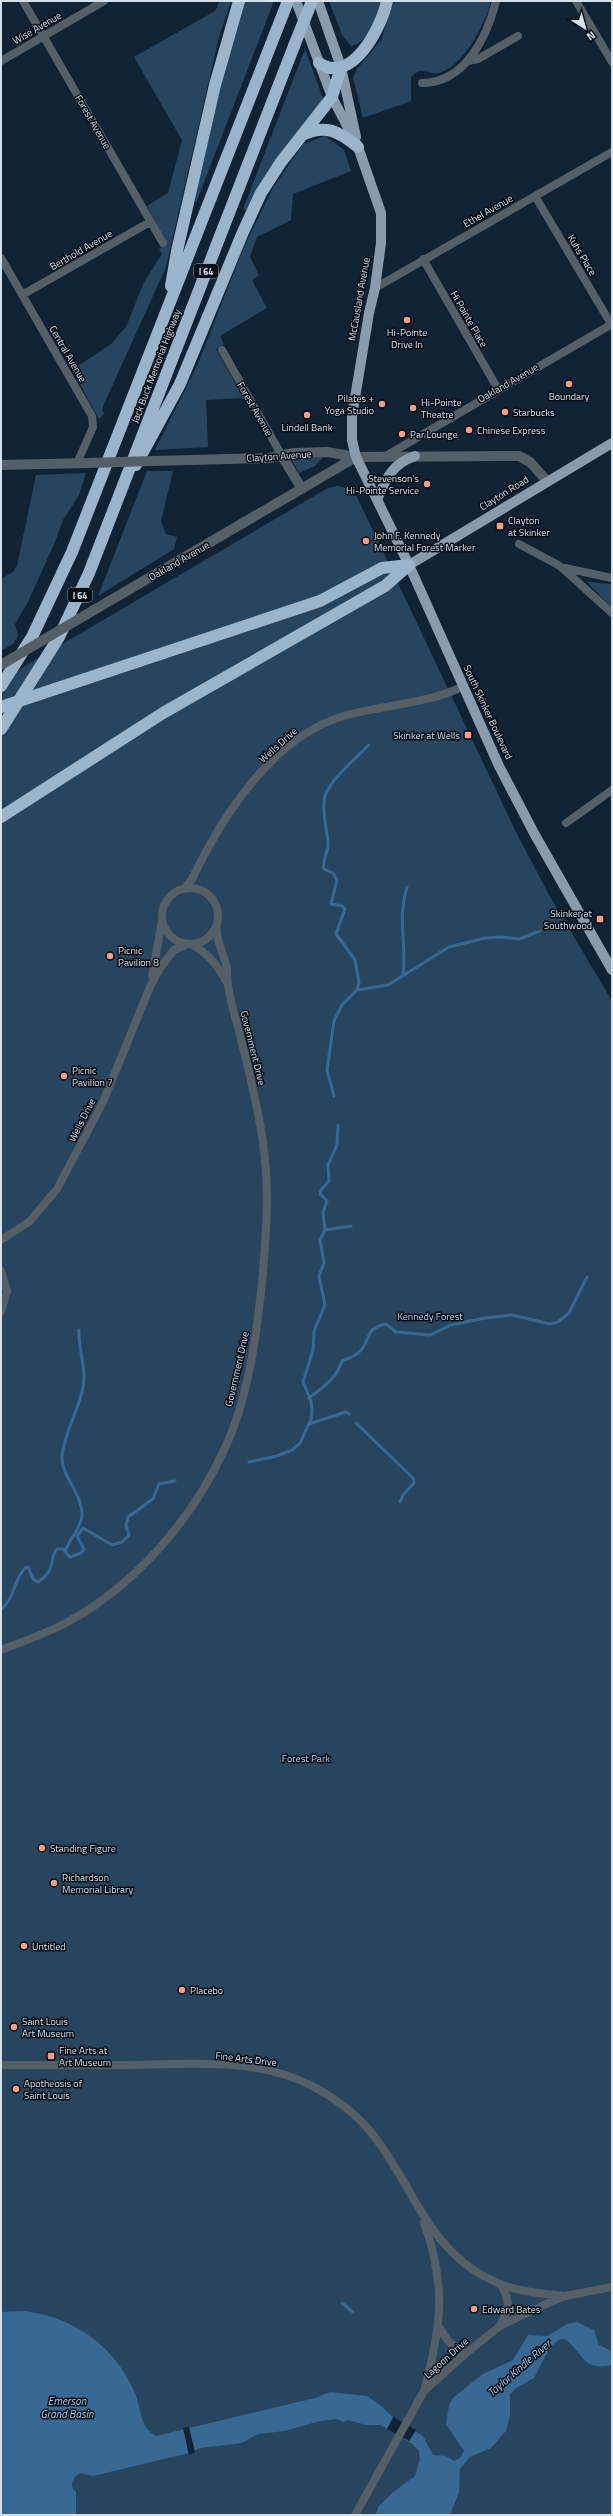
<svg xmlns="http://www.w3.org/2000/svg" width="613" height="2516" viewBox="0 0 613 2516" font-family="'Titillium Web',sans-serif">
<rect width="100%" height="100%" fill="#102334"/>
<path fill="#28455f" d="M 220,1 L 231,1 L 219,37 L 166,267 L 104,404 L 102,410 L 104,414 L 99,419 L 72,370 L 111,344 L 126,327 L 144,282 L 162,254 L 159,249 L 167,243 L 147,206 L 168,193 L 182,140 L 134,57 L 215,11 Z
M 243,1 L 274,1 L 196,203 L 195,199 L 221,84 Z
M 329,1 L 382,1 C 379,16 368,43 351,46 L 342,35 Z
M 394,1 L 491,1 C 485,24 464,66 439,73 C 432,75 425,70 418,71 L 411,77 L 411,101 L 363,118 L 353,78 L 357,69 L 381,40 Z
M 305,49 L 324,101 L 286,146 L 246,211 L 243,209 Z
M 325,136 L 344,150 L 351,171 L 293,194 L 291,220 L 257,237 L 250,257 L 259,275 L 252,280 L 267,308 L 220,336 L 224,344 L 216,349 L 244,398 L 206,400 L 208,447 L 155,450 L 197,366 L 244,247 L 273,188 L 303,144 Z
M 323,457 L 315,466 L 299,473 L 291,459 Z
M 147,471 L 173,471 L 161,521 L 166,534 L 177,537 L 174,549 L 98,596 Z
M 86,473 L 79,495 L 63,520 L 55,542 L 28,602 L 15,624 L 18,636 L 13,644 L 1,651 L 1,579 L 13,572 L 17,566 L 36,475 Z
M 337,486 L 352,489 L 357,497 L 516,832 L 548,893 L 612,1001 L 612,2515 L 1,2515 L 1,680 L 328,488 Z
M 588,582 L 612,584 L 612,608 L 588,583 Z"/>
<path fill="#376994" d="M 24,2311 C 74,2317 115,2346 135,2393 C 141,2408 140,2428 156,2436 L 315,2398 L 330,2392 L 367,2396 L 380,2405 L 394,2418 L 423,2436 L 433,2455 L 446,2456 L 454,2461 L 460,2458 L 464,2451 L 446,2424 L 449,2405 L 454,2397 L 483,2374 L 513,2360 L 528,2335 L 547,2336 L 567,2324 L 577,2322 L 594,2330 L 599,2345 L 612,2351 L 612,2365 C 582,2372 582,2351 565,2339 L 560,2339 L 550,2347 L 534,2378 L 516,2388 L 510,2394 L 510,2415 L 506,2431 L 491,2448 L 470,2457 L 460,2469 L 459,2492 L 450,2515 L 375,2515 L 379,2506 L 392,2493 L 415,2476 L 420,2459 L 419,2451 L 411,2443 L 381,2425 L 366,2425 L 348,2420 L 343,2422 L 337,2419 L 320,2421 L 285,2431 L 258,2434 L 242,2443 L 200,2448 L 189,2453 L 93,2476 L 80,2473 C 73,2477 68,2486 76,2492 L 76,2515 L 1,2515 L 1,2312 Z"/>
<path fill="#102334" d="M 393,2417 L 416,2430 L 409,2441 L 387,2429 Z
M 189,2427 L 195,2452 L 189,2455 L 183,2428 Z"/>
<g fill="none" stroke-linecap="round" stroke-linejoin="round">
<path stroke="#376994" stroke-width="3" d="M 403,975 C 407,942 397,920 407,887
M 357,990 L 388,985 L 449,947 L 485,938 L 502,937 L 519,939 L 540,931
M 334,1096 L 327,1070 L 334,1021 L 342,1005 L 357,990 L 359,982 L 355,960 L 336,934 L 345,909 L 342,906 L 331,904 L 337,880 L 333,873 L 324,869 C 322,859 329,852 328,842 C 327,830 321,809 325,796 C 330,780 357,757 369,745
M 325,1230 L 351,1226
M 309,1398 C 322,1388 337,1378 342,1361 C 348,1359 357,1355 361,1350 C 371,1339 365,1328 386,1324 L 396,1332 L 430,1335 L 451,1325 L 485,1318 L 512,1315 L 550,1324 L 558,1322 L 569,1313 L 587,1277
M 356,1423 L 413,1478 L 414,1483 L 403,1495 L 400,1502
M 309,1424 L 346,1412 L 349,1414
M 249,1462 L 277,1456 L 292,1450 L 300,1443 L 311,1419 L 312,1411 L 311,1401 L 303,1382 L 313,1350 L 314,1331 L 325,1305 L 319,1276 L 324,1263 L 320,1240 L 325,1230 L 323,1212 L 327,1201 L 320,1194 L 321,1190 L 329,1181 L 328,1165 L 337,1145 L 338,1125
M 65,1552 C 68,1540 81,1529 82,1516 C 83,1494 61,1476 62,1457 C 64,1431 81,1408 84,1381 C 85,1365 78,1347 79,1330
M 1,1609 C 15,1599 13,1579 26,1567 L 28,1567 L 33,1579 L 38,1582 C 58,1568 48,1559 57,1549 L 63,1549 L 70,1557 L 81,1553 L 84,1549 L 77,1536 L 83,1528 L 112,1545 L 122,1542 L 129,1535 L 126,1525 L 128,1517 L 153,1499 L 159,1484 L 175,1481
M 342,2303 L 353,2312"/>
<path stroke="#555f67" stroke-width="8" d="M 23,1 L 163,243
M 576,1 L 612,62
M 1,61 L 104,1
M 468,61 L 478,59 L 518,36
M 422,83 C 465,83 487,37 496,1
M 535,196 L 611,324
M 1,258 L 92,416 L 93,427 L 77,463
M 423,259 L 498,389
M 375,288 L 612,152
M 22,295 L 150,222
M 222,350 L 282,456
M 384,457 L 612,324
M 519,544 L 560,566 L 612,613
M 565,568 L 612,578
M 566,823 L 612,790
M162 916a28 28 0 1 1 56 0a28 28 0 1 1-56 0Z
M 185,888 L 192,879 C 223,815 274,735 347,715 C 385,705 425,704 462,687
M 191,944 C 207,952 218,966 226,981
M 152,976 L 162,921
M 1,1240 L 29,1222 L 57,1189 L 103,1102 L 150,987 L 160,968 L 174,950 L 187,944
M 1,1271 L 7,1291 L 1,1312
M 1,1650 C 22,1642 44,1634 64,1624 C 133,1587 190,1523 223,1452 C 248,1401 256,1339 262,1283 C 266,1236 270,1190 263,1143 C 258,1105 248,1068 239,1031 C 235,1016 230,1001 228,985 C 227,980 227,974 227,969 C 224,952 215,941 217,924
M 1,2065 C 44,2065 87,2065 130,2065 C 191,2064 256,2057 312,2086 C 335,2098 358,2115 374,2136 C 416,2190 430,2258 503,2285 C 522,2292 544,2294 565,2296
M 500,2326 C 509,2310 511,2301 501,2285
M 439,2327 L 448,2341 L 465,2354
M 424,2391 C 441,2328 447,2286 424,2223
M 355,2515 L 424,2391 L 465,2354 L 500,2326 L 544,2305 L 565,2296 L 612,2287"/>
<path stroke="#555f67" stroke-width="10" d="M 282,456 L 302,489
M 153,461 L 269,458 L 294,453 L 327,452 L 356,457 L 519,456 L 530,462 L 547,481
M 1,465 L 88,463
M 94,610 L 356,457"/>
<path stroke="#889cae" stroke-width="10" d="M 296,1 L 332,97 L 358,147 L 381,213 L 381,243 L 375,288 L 369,313 L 352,416 L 352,440 L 356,457 L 409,565 L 499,766 L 535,835 L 612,970
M 318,1 L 341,67 L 356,137
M 377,500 C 386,478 392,464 415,456
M 409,565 L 612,443"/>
<path stroke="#9cb4ca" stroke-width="12" d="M 319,63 C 352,86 382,26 387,1
M 302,135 C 325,124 339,131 358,147
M 171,286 L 177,251 L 215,85 L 239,1
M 136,465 L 180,384 L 243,232 L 261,193 L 281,162 L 332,97 L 341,67
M 1,686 L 32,637 L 72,552 L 288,1
M 55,689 L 320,601 L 382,568 L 409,565
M 1,729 L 59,637 L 89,573 L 294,46
M 1,817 L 163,713 L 385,586 L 409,565"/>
<path stroke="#555f67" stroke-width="10" d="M 88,463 L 153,461
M 1,665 L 94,610"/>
<path stroke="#9cb4ca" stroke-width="12" d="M 294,46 L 312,1
M 1,707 L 55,689"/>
</g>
<g fill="#f49e86" stroke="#050c13" stroke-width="1.5">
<circle cx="407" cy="320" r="4"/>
<circle cx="569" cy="384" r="4"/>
<circle cx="382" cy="404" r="4"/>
<circle cx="413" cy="408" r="4"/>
<circle cx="505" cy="412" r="4"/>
<circle cx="307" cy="415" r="4"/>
<circle cx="469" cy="430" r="4"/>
<circle cx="402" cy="434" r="4"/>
<circle cx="427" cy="484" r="4"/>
<rect x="496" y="522" width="8" height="8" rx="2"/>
<circle cx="366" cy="541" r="4"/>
<rect x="464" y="731" width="8" height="8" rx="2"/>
<rect x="596" y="915" width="8" height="8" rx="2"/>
<circle cx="110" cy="956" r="4"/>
<circle cx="64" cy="1076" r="4"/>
<circle cx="42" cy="1848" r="4"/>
<circle cx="54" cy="1883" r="4"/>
<circle cx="24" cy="1946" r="4"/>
<circle cx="182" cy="1990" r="4"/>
<circle cx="14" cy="2027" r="4"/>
<rect x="47" y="2052" width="8" height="8" rx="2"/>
<circle cx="16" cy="2089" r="4"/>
<circle cx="474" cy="2309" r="4"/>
</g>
<g text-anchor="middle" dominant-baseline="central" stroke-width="3" stroke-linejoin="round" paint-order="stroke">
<g fill="#050c13" stroke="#96a0ab" stroke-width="1">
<rect x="194" y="264" width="24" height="14" rx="3"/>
<rect x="68" y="588" width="24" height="14" rx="3"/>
</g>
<g font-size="9" font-weight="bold" fill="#d4e0ec">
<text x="206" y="271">I 64</text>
<text x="80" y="595">I 64</text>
</g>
<g font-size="10" fill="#d4e0ec" stroke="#050c13">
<text transform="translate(37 28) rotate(-30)">Wise Avenue</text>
<text transform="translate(93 122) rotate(60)">Forest Avenue</text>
<text transform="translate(488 211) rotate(-30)">Ethel Avenue</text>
<text transform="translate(81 250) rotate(-30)">Berthold Avenue</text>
<text transform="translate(582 255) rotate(59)">Kuhs Place</text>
<text transform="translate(359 299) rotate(-80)">McCausland Avenue</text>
<text transform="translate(469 319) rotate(60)">Hi Pointe Place</text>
<text transform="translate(68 354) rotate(60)">Central Avenue</text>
<text transform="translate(156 366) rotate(-69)">Jack Buck Memorial Highway</text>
<text transform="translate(508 383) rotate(-30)">Oakland Avenue</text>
<text transform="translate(255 409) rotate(60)">Forest Avenue</text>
<text transform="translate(279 456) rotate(-4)">Clayton Avenue</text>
<text transform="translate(504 493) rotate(-32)">Clayton Road</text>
<text transform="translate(179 561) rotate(-30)">Oakland Avenue</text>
<text transform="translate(488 712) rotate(65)">South Skinker Boulevard</text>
<text transform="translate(278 745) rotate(-42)">Wells Drive</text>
<text transform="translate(253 1048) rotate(76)">Government Drive</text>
<text transform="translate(82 1120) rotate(-63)">Wells Drive</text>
<text transform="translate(237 1369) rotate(-77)">Government Drive</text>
<text transform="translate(246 2059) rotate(7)">Fine Arts Drive</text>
<text transform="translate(446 2358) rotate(-42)">Lagoon Drive</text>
</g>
<g font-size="10" fill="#d4e0ec" stroke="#050c13" text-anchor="start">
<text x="407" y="332" text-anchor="middle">Hi-Pointe<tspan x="407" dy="12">Drive In</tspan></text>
<text x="569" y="396" text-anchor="middle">Boundary</text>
<text x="374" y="398" text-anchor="end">Pilates +<tspan x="374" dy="12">Yoga Studio</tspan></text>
<text x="421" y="402">Hi-Pointe<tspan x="421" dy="12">Theatre</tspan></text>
<text x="513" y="412">Starbucks</text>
<text x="307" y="427" text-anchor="middle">Lindell Bank</text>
<text x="477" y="430">Chinese Express</text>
<text x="410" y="434">Par Lounge</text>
<text x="419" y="478" text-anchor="end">Stevenson's<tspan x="419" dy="12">Hi-Pointe Service</tspan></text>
<text x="508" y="520">Clayton<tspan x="508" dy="12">at Skinker</tspan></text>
<text x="374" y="535">John F. Kennedy<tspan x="374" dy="12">Memorial Forest Marker</tspan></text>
<text x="460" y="735" text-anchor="end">Skinker at Wells</text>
<text x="592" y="913" text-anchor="end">Skinker at<tspan x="592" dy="12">Southwood</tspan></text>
<text x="118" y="950">Picnic<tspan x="118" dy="12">Pavilion 8</tspan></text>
<text x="72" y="1070">Picnic<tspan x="72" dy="12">Pavilion 7</tspan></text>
<text x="50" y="1848">Standing Figure</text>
<text x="62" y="1877">Richardson<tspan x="62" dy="12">Memorial Library</tspan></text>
<text x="32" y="1946">Untitled</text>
<text x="190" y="1990">Placebo</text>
<text x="22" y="2021">Saint Louis<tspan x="22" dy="12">Art Museum</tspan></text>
<text x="59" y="2050">Fine Arts at<tspan x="59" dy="12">Art Museum</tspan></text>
<text x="24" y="2083">Apotheosis of<tspan x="24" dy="12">Saint Louis</tspan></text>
<text x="482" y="2309">Edward Bates</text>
</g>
<g font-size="10" fill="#add7fe" stroke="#050c13">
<text x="430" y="1316">Kennedy Forest</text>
<text x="306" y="1758">Forest Park</text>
</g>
<g font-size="11" font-style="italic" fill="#a7d1f8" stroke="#050c13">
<text transform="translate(519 2368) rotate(-41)">Taylor Kindle River</text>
<text x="67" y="2401">Emerson<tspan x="67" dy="13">Grand Basin</tspan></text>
</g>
</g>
<rect width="613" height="2516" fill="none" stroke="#d4e0ec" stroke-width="4"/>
<g transform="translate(585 28) rotate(143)" stroke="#050c13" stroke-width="3" paint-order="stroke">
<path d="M0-3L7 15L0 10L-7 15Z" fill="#d4e0ec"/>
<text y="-6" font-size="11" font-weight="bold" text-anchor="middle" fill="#d4e0ec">N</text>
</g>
</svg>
